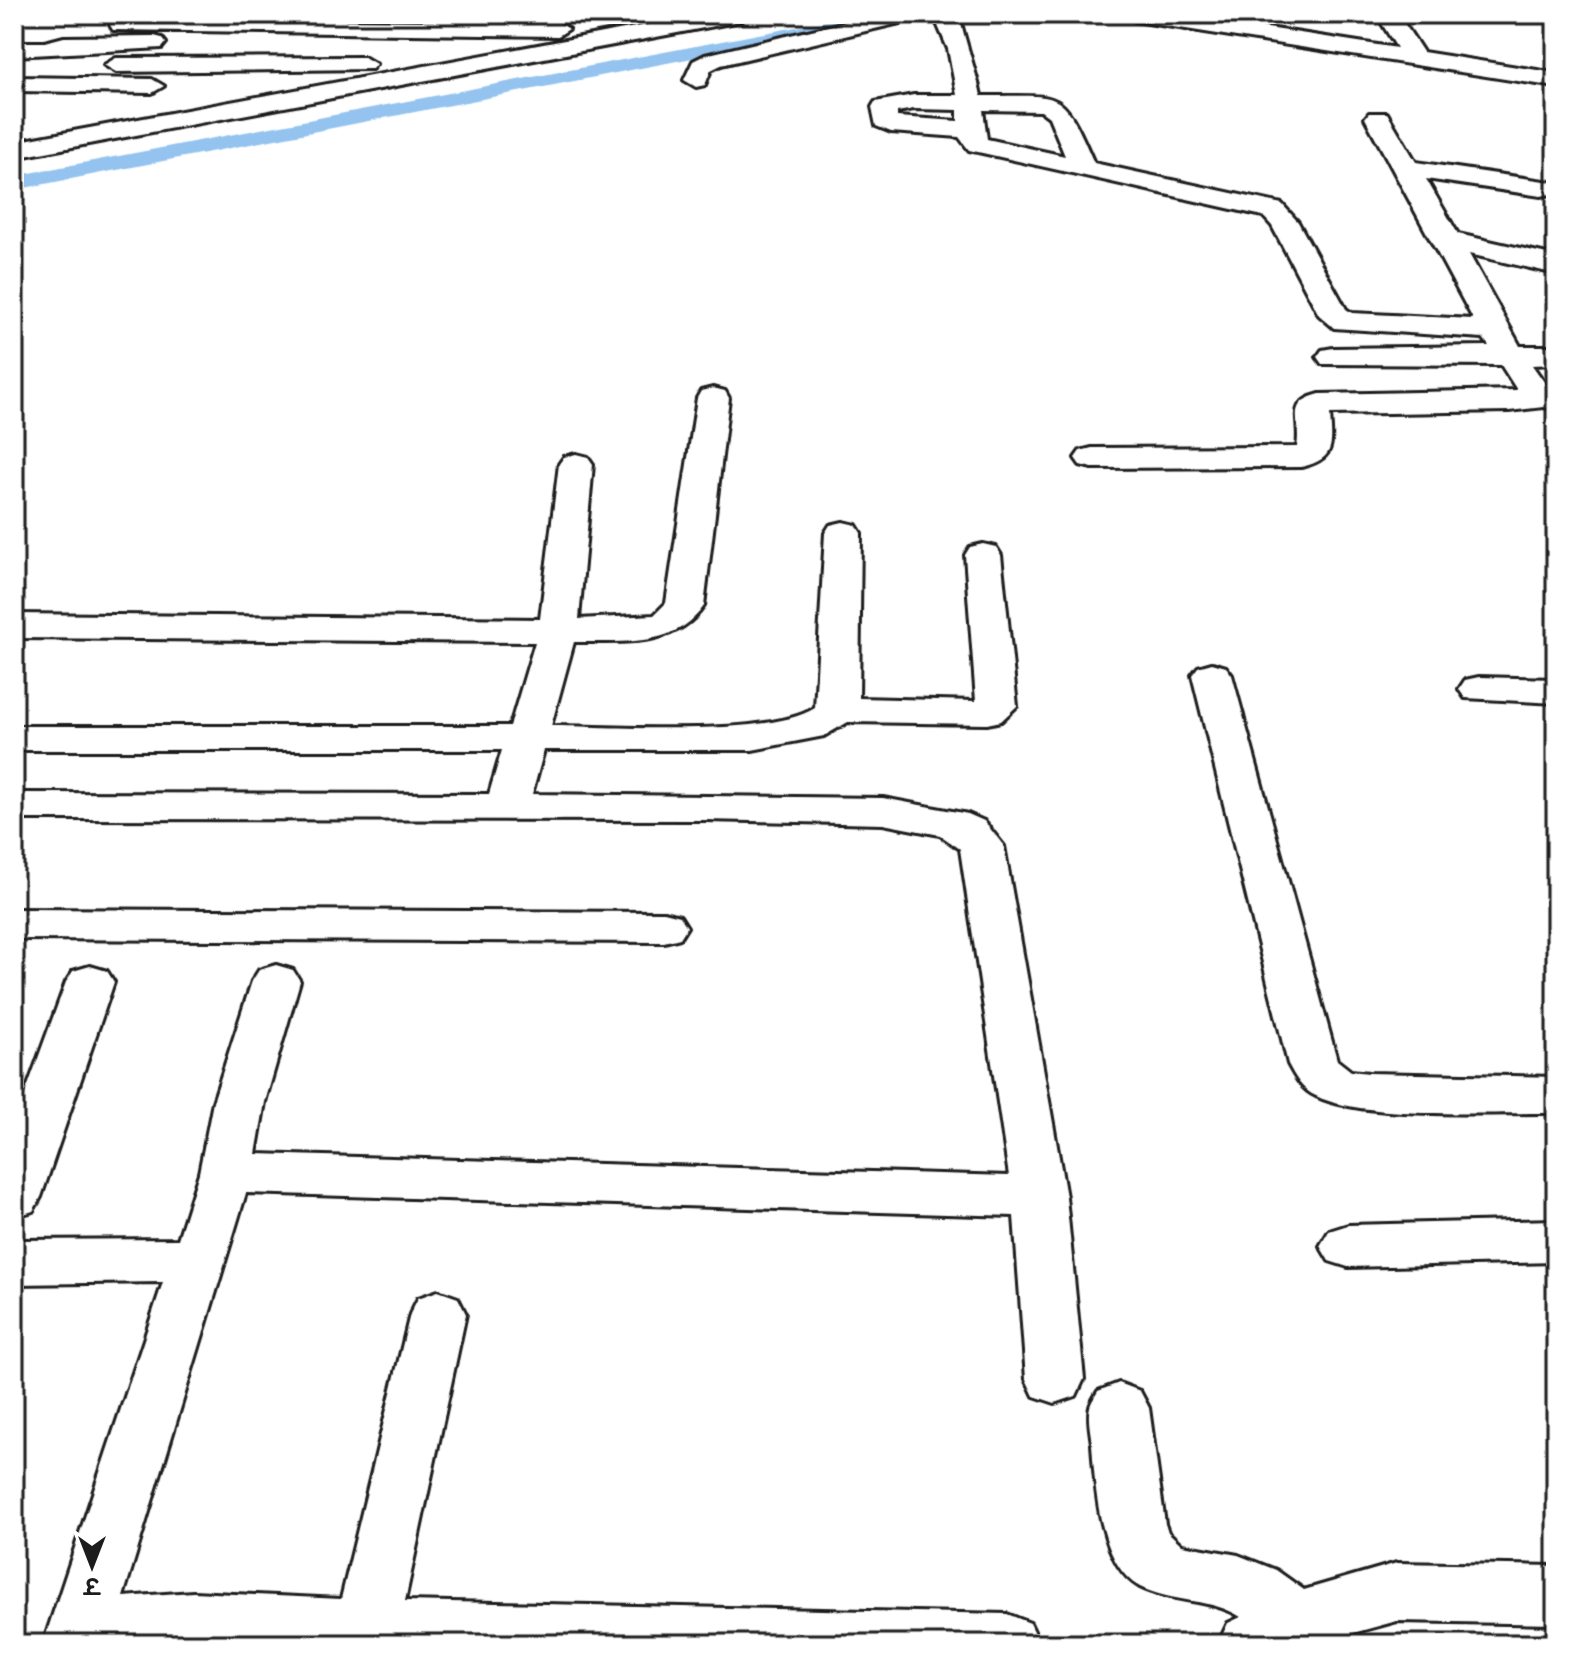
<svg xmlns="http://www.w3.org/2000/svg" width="1570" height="1658" viewBox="0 0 1570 1658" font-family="'Shantell Sans','Playpen Sans Deva',sans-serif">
<rect width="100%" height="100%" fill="#fff"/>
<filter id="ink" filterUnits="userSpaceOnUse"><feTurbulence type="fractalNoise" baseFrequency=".0125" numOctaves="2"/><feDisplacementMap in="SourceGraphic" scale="16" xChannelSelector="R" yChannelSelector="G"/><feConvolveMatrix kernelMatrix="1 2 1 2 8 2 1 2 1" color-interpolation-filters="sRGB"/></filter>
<g filter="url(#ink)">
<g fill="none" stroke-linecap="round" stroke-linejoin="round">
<path fill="#93c3ee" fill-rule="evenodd" d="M 864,14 L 902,14 L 893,19 L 14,190 L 14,176 Z"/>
<g stroke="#1c1c1c" stroke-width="6">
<path id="minor" d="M 705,14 L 752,14 L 741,21 L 14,158 L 14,142 Z
M 880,14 L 920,14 L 917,19 L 721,65 L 711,70 L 705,85 L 696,87 L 684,80 L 693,61 L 705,55 Z
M 938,14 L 960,14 C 958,21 979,80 981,96 C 1063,97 1060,85 1094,163 L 1282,204 L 1298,222 L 1346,309 L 1352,313 L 1473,319 L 1365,118 L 1369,113 L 1387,113 L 1416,162 L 1551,182 L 1554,188 L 1551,194 L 1541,196 L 1426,179 L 1458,234 L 1556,256 L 1556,274 L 1469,254 L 1520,346 L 1556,346 L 1556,364 L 1532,365 L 1547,386 L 1556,389 L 1556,410 L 1544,407 L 1509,411 L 1330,414 C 1332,445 1336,459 1301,467 L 1092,468 L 1080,465 L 1075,458 L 1080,451 L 1092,448 L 1297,447 C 1302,420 1284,403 1320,394 L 1517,390 L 1501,365 L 1322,364 L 1317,357 L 1322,350 L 1333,348 L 1489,346 L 1483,338 L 1334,328 L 1319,315 L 1272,226 L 1263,216 L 969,150 L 959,137 L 891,132 L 876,126 L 872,107 L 875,102 L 914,95 L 957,95 L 948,49 L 936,21 ZM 914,109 L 958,110 L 958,121 L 897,117 L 897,112 ZM 983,110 L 1041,111 L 1049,117 L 1065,156 L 987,139 Z
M 1124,14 L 1178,14 L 1397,48 L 1376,14 L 1398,14 L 1423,52 L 1556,73 L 1556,87 L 1135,21 Z
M 121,18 L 558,22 L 569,29 L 558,36 L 113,30 L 110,25 Z
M 154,36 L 162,38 L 166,43 L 162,48 L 14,56 L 14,42 L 45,42 L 64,37 Z
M 364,57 L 376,64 L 372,69 L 116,72 L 104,65 L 116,58 Z
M 14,77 L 152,79 L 164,86 L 152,93 L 14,91 Z
M 713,388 L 725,391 L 729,398 L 704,606 C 674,649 622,641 574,642 L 551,726 C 612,726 768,738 815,708 L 825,533 L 830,525 L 843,522 L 856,525 L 861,533 L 859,698 L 976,701 L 965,555 L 970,547 L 983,544 L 996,547 L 1001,555 L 1017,706 L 1001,721 L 987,724 L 848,722 L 824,736 L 752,750 L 544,750 L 532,794 L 883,798 L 968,814 L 984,821 L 1004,846 L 1066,1197 L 1084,1379 L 1076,1396 L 1055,1403 L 1034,1396 L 1026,1379 L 1014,1216 L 246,1193 L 123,1597 L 193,1592 L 341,1599 L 410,1314 L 418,1298 L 438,1291 L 458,1298 L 466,1314 L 405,1601 L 1007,1614 L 1030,1623 L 1040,1644 L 43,1644 L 163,1282 L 14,1284 L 14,1240 L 178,1239 L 199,1173 L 213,1102 L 252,981 L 259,970 L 276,965 L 293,970 L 300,981 L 265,1102 L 256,1154 L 1009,1176 L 960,849 L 940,835 L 883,824 L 705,820 L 14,819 L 14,793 L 489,794 L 502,750 L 14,750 L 14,726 L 510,726 L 535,642 L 14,638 L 14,614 L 540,619 L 559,464 L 564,457 L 576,454 L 588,457 L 593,464 L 579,619 L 654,615 L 666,603 L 697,398 L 701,391 Z
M 1212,663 L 1226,667 L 1232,675 L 1337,1060 L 1351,1071 L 1369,1073 L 1556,1077 L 1556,1113 C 1498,1112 1363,1120 1316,1096 C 1302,1090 1295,1077 1288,1064 L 1192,675 L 1198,667 Z
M 1479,677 L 1556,679 L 1556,703 L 1465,698 L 1459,689 L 1465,680 Z
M 14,909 L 664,912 L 680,916 L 687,927 L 680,938 L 664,942 L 14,939 Z
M 90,966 L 107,971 L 114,982 L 41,1197 L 33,1211 L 14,1217 L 14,1124 L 66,982 L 73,971 Z
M 1556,1220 L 1556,1262 L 1348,1267 L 1329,1261 L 1320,1246 L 1329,1231 L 1348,1225 Z
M 1119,1383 L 1140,1391 L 1149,1408 L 1165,1524 L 1168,1532 L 1182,1545 L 1238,1555 L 1276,1570 L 1304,1590 L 1397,1563 L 1556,1566 L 1556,1624 L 1397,1621 L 1331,1639 L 1329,1644 L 1218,1644 L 1228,1623 L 1241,1617 C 1212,1598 1172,1603 1140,1587 C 1099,1565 1095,1485 1092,1444 C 1091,1434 1087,1418 1090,1407 C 1091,1402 1096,1395 1098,1391 Z"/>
</g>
<use href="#minor" fill="#fff" fill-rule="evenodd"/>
</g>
</g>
<rect width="1570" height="1658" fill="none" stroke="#fff" stroke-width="48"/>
<rect x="24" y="24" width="1522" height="1610" fill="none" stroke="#1c1c1c" stroke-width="3" filter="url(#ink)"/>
<g transform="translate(92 1566) rotate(180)" stroke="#ffffff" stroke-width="6" paint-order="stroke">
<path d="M0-6L14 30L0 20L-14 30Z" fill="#1c1c1c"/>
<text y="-12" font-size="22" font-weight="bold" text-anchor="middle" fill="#1c1c1c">उ</text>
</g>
</svg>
